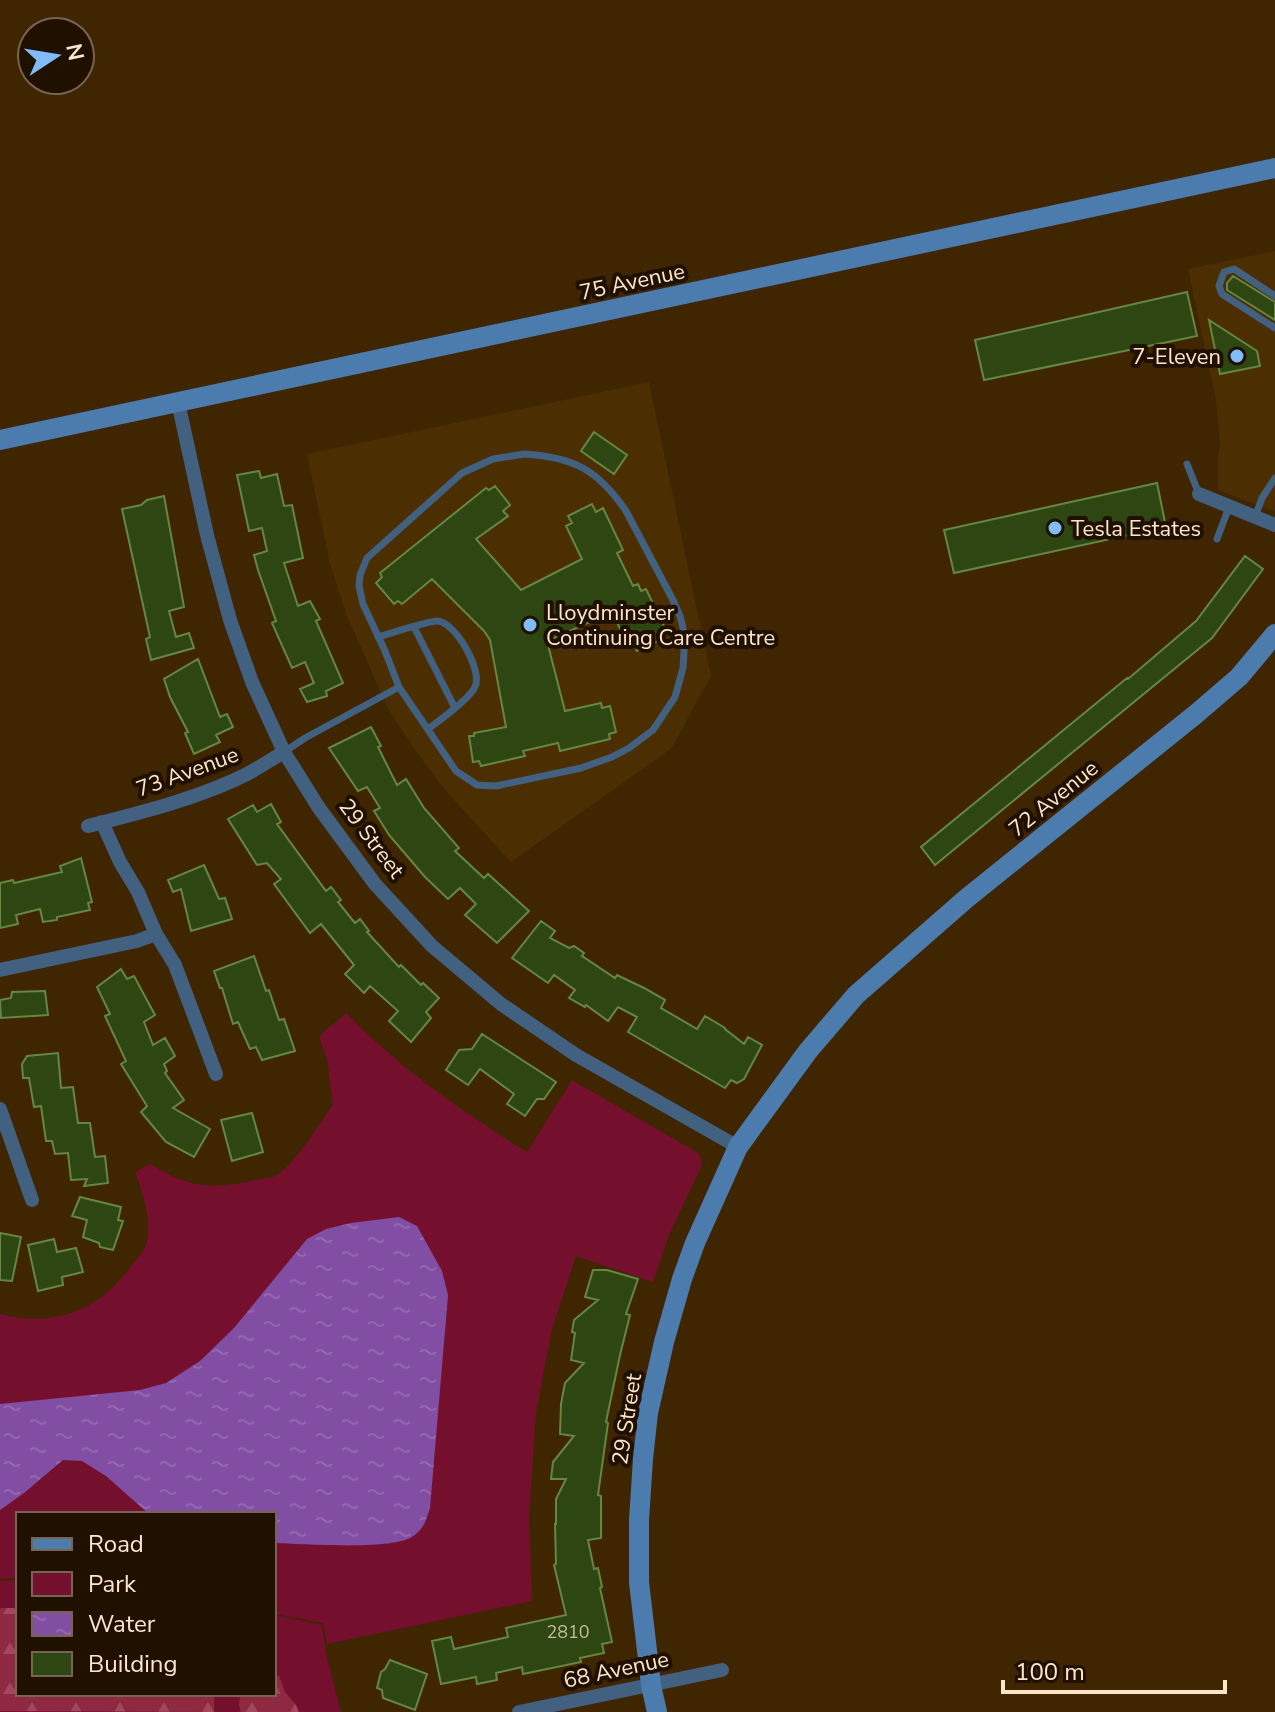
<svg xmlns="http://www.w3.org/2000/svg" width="1275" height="1712" font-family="'Nunito Sans',sans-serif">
	<defs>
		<pattern id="forest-firs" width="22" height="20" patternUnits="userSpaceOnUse" patternTransform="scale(2)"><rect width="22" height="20" fill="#8f2841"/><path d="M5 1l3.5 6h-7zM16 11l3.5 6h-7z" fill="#a0475b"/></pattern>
		<pattern id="water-ripples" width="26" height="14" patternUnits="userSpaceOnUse" patternTransform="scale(2)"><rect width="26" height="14" fill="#814ea3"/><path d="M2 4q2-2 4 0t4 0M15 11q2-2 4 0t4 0" fill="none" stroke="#9467ae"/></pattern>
	</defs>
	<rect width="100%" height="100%" fill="#3f2500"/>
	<path fill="#4b2e02" d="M1275,251v261l-57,-22v-34l2,-12 -4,-44 -28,-131z
		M649,382l62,294 -40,73 -160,113 -66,-72 -27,-36 -30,-45 -41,-93 -17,-52 -23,-110z"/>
	<path fill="#74102e" d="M346,1013c53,55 117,99 181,139l45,-72 126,73 3,5 1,7 -33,70 -16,47 -77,-26 -24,73 -16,84 -7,104 3,84 -205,43 -4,-21 -49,-9v-100h-256v64l-18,1v-265c54,14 99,-3 131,-48 5,-6 12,-13 15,-21 7,-22 -3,-52 -11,-73l15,-8c40,24 61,26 106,16 8,-2 18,-2 24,-7 19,-15 38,-48 53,-68l-6,-45 -8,-24z
		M18,1580v114h256v-79l48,10 4,28 15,59h-341v-131z"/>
	<path fill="url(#forest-firs)" d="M0,1608h18v86h196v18l-214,-1z
		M274,1674l5,2 6,16 11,13 3,7h-58l-2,-7 1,-11h34z"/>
	<path fill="url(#water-ripples)" d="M399,1217l18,9 25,45 6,24 -18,213c-4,13 -7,23 -20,30 -24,12 -106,6 -136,5v-29h-125l-43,-38 -24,-15 -19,-1 -39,33 -24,17v-106l140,-14 26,-7 34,-22 34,-33 73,-89 19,-10 25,-6z"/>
	<path fill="#2e4611" stroke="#658741" stroke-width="2" d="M1233,276l42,26v18l-48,-30v-7z
		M1187,292l10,44 -213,44 -9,-40z
		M1209,320l48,31 3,15 -40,8z
		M594,432l33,23 -13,19 -33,-23z
		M259,471l2,7 16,-4 7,32 8,-1 11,53 -19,5 14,43 12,-5 10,18 -4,2 27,62 -17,8 1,5 -20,6 -7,-13 14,-6 -9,-21 -13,6 -20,-45 4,-2 -18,-51 -4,-15 13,-4 -5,-23 -13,3 -12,-56z
		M1157,483l9,44 -212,46 -10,-43z
		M495,486l15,19 -7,6 5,5 -32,23 45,51 61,-31 -16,-33 6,-3 -4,-7 24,-12 4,8 7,-4 20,42 -6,3 16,33 5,-2 3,7 5,-2 19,39 -6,3 4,8 -26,12 -3,-6 -5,2 -17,-35 -65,29 18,70 36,-8 1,5 8,-2 6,26 -7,2 1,5 -50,12 -2,-8 -35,8 2,5 -44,10 -2,-5 -6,1 -4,-26h5v-3l32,-6 -16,-87 -6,-9 -52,-52 -30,25 -4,-3 -4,3 -18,-21 6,-6 -2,-4 106,-85 3,2z
		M164,496l20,111 -15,4 7,26 13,-4 5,15 -43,12 -5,-21 4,-2 -28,-128 19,-4 6,-5z
		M1245,556l18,13 -51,69 -277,227 -14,-18 206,-169 1,1 68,-58z
		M198,659l22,58 7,-3 6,13 -17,8 4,7 -26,12 -9,-21 3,-1 -18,-35 -6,-18z
		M371,727l10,19 -3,1 19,38 9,-6 18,29 35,40 -4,3 29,27 4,-4 41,37 -32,32 -32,-28 11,-11 -16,-16 -12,11 -23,-22 -23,-27 -13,-15 -15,-24 6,-3 -13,-21 -9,4 -29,-43z
		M271,804l10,18 -4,2 49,67 5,-4 10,13 -3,2 17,21 5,-4 9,12 -2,1 32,35 2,-2 20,20 2,-2 16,15 -13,14 5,6 -20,24 -22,-21 9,-10 -28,-25 -6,7 -19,-19 9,-9 -33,-41 -11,9 -36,-49 7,-5 -14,-16 -10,2 -29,-46 25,-14 4,7z
		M81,858l11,44 -4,1 2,7 -33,7v3l-14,2 -3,-13 -24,6 2,9 -18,4v-45l13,-3 1,3 48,-11 -2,-6z
		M204,865l15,34 6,-1 7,21 -41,12 -10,-42 -8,3 -5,-12z
		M541,921l14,10 -5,7 19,10 5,-2 10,7 -2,3 33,22 2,-3 27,13 21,12 -4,8 36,21 8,-13 20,12v1l19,15 4,-7 14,8 -18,34 -7,4 -6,-3 -6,8 -97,-56 9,-15 -19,-10 -10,14 -22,-16 -1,2 -16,-9 6,-8 -21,-15 -6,8 -36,-25z
		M254,956l12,35 3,-1 10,30 5,-1 11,32 -33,9 -6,-13 -6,2 -12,-27 -5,2 -11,-36h-2l-6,-17z
		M121,969l6,10 7,-3 21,39 -11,7 9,23 12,-7 10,18 -11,8 3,7 -2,2 19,27 -11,8 37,21 -16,28 -28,-15 -25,-30 6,-6 -26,-42 5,-3 -21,-45 5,-2 -13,-27z
		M45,991l3,24 -47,3 -1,-18 11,-2 1,-6z
		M482,1034l74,48 -12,17h-7l-12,17 -18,-12 7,-10 -34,-25 -12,16 -22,-15 13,-20 13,-1z
		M58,1053l3,35 12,-1 5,36h12l5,34 10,-1 3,27 -24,3 3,-7 -16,1 -3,-27 -13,1 -3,-13h-6l-5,-35 -7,1 -5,-29h-6l-1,-14 5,-8z
		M252,1113l11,39 -31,9 -11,-41z
		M80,1197l41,10 -3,13 5,1 -10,29 -13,-3 -1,-4 -16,-6 4,-17 -15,-4z
		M0,1233l21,4 -9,44 -12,-1z
		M54,1239l3,13 19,-4 7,24 -21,5 1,8 -25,6 -10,-46z
		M593,1270h14l31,9 -12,35 4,1 -10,40 -14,67 2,1 -10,72 3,1v42l-13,2 6,29 4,-1 4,19 -2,1 12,54 -10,2 2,9 -24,5 1,4 -58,12 -1,-7 -26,6 1,7 -20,4 -1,-7 -35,7 -9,-43 19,-4 3,12 54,-12 -2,-9 60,-13 -12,-50 2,-1 -1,-40h1v-25l10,-20h-15l2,-17 21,-26 -14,-2 1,-30 4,-21 19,-20 -13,-3 4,-27 -3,-1 2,-12 24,-20 -13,-3z
		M390,1660l37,14 -12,36 -32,-12 -1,-8 -5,-2 4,-16 4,-3z"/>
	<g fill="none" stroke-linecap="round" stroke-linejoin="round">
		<path stroke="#42607f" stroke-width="7" d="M1275,296l-41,-27 -10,3 -5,14 3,8 53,34
			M524,454c50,3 74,16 102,57l47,89 7,16 4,16v20l-1,16 -8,29 -22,33 -24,18 -17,9 -31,11 -85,18 -19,-1 -21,-14 -57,-84 -14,-36 -22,-47 -4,-18 1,-11 7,-17 95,-85 31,-14z
			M1187,464l12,30
			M1255,517l7,-19 13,-20
			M1217,539l12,-32
			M414,627l41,81
			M378,637c10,-3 53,-17 60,-16 18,2 45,50 37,66 -5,11 -36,34 -47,42
			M284,752l21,-14 94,-51"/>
		<path stroke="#42607f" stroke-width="14" d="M178,402l29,133 23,85 22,62 32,70 35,56 56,76 57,62 69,58 75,51 162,92
			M1199,494l76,31
			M102,822l18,40 18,30 18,42 19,31 41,109
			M88,826c51,-13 112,-28 159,-52 13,-7 25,-15 37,-22
			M0,970l137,-29 19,-7
			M0,1109l32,91
			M519,1712l203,-42"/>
		<path stroke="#4c7cae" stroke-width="20" d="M0,440l1275,-272
			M657,1712l-6,-27 -12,-103v-62l4,-61 5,-46 16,-71 18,-63 13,-36 43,-96 70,-96 48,-56 111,-97 229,-184 43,-37 36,-43"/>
	</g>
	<g fill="#81bcfa" stroke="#201000" stroke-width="3">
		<circle cx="1237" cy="356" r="8"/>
		<circle cx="1055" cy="528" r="8"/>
		<circle cx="530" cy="625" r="8"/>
	</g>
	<g text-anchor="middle" stroke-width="8" stroke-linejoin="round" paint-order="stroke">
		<g font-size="18" fill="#c8bd9c">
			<text x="568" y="1638">2810</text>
		</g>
		<g font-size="22" fill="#fbe5cb" stroke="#201000">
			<text transform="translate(632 281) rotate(-12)" y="8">75 Avenue</text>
			<text transform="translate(187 771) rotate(-20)" y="8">73 Avenue</text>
			<text transform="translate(1053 798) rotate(-39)" y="8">72 Avenue</text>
			<text transform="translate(372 838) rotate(53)" y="8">29 Street</text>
			<text transform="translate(626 1419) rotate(-81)" y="8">29 Street</text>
			<text transform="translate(616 1669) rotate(-12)" y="8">68 Avenue</text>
		</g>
		<g font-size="22" fill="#fbe5cb" stroke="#201000" text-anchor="start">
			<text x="1221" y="364" text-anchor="end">7-Eleven</text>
			<text x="1071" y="536">Tesla Estates</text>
			<text x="546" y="620">Lloydminster<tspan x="546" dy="25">Continuing Care Centre</tspan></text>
		</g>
	</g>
	<rect x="16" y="1512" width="260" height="184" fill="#201000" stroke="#786551" stroke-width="2"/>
	<rect x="32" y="1538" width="40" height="12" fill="#4c7cae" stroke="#786551" stroke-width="2"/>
	<text x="88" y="1552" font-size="24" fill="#fbe5cb">Road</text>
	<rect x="32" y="1572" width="40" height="24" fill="#74102e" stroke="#786551" stroke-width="2"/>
	<text x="88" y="1592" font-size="24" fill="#fbe5cb">Park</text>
	<rect x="32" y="1612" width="40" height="24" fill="url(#water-ripples)" stroke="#786551" stroke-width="2"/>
	<text x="88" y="1632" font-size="24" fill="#fbe5cb">Water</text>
	<rect x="32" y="1652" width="40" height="24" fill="#2e4611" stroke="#786551" stroke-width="2"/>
	<text x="88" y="1672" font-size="24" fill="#fbe5cb">Building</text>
	<g transform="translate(56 56) rotate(78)"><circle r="38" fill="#201000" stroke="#786551" stroke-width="2"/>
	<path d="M0-6L14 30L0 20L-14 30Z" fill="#81bcfa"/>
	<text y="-12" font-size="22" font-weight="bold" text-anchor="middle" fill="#fbe5cb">N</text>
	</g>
	<path d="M1003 1680v12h222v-12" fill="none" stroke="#fbe5cb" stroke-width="4"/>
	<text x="1015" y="1680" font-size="24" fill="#fbe5cb" stroke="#201000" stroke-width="6" paint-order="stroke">100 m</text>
</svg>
